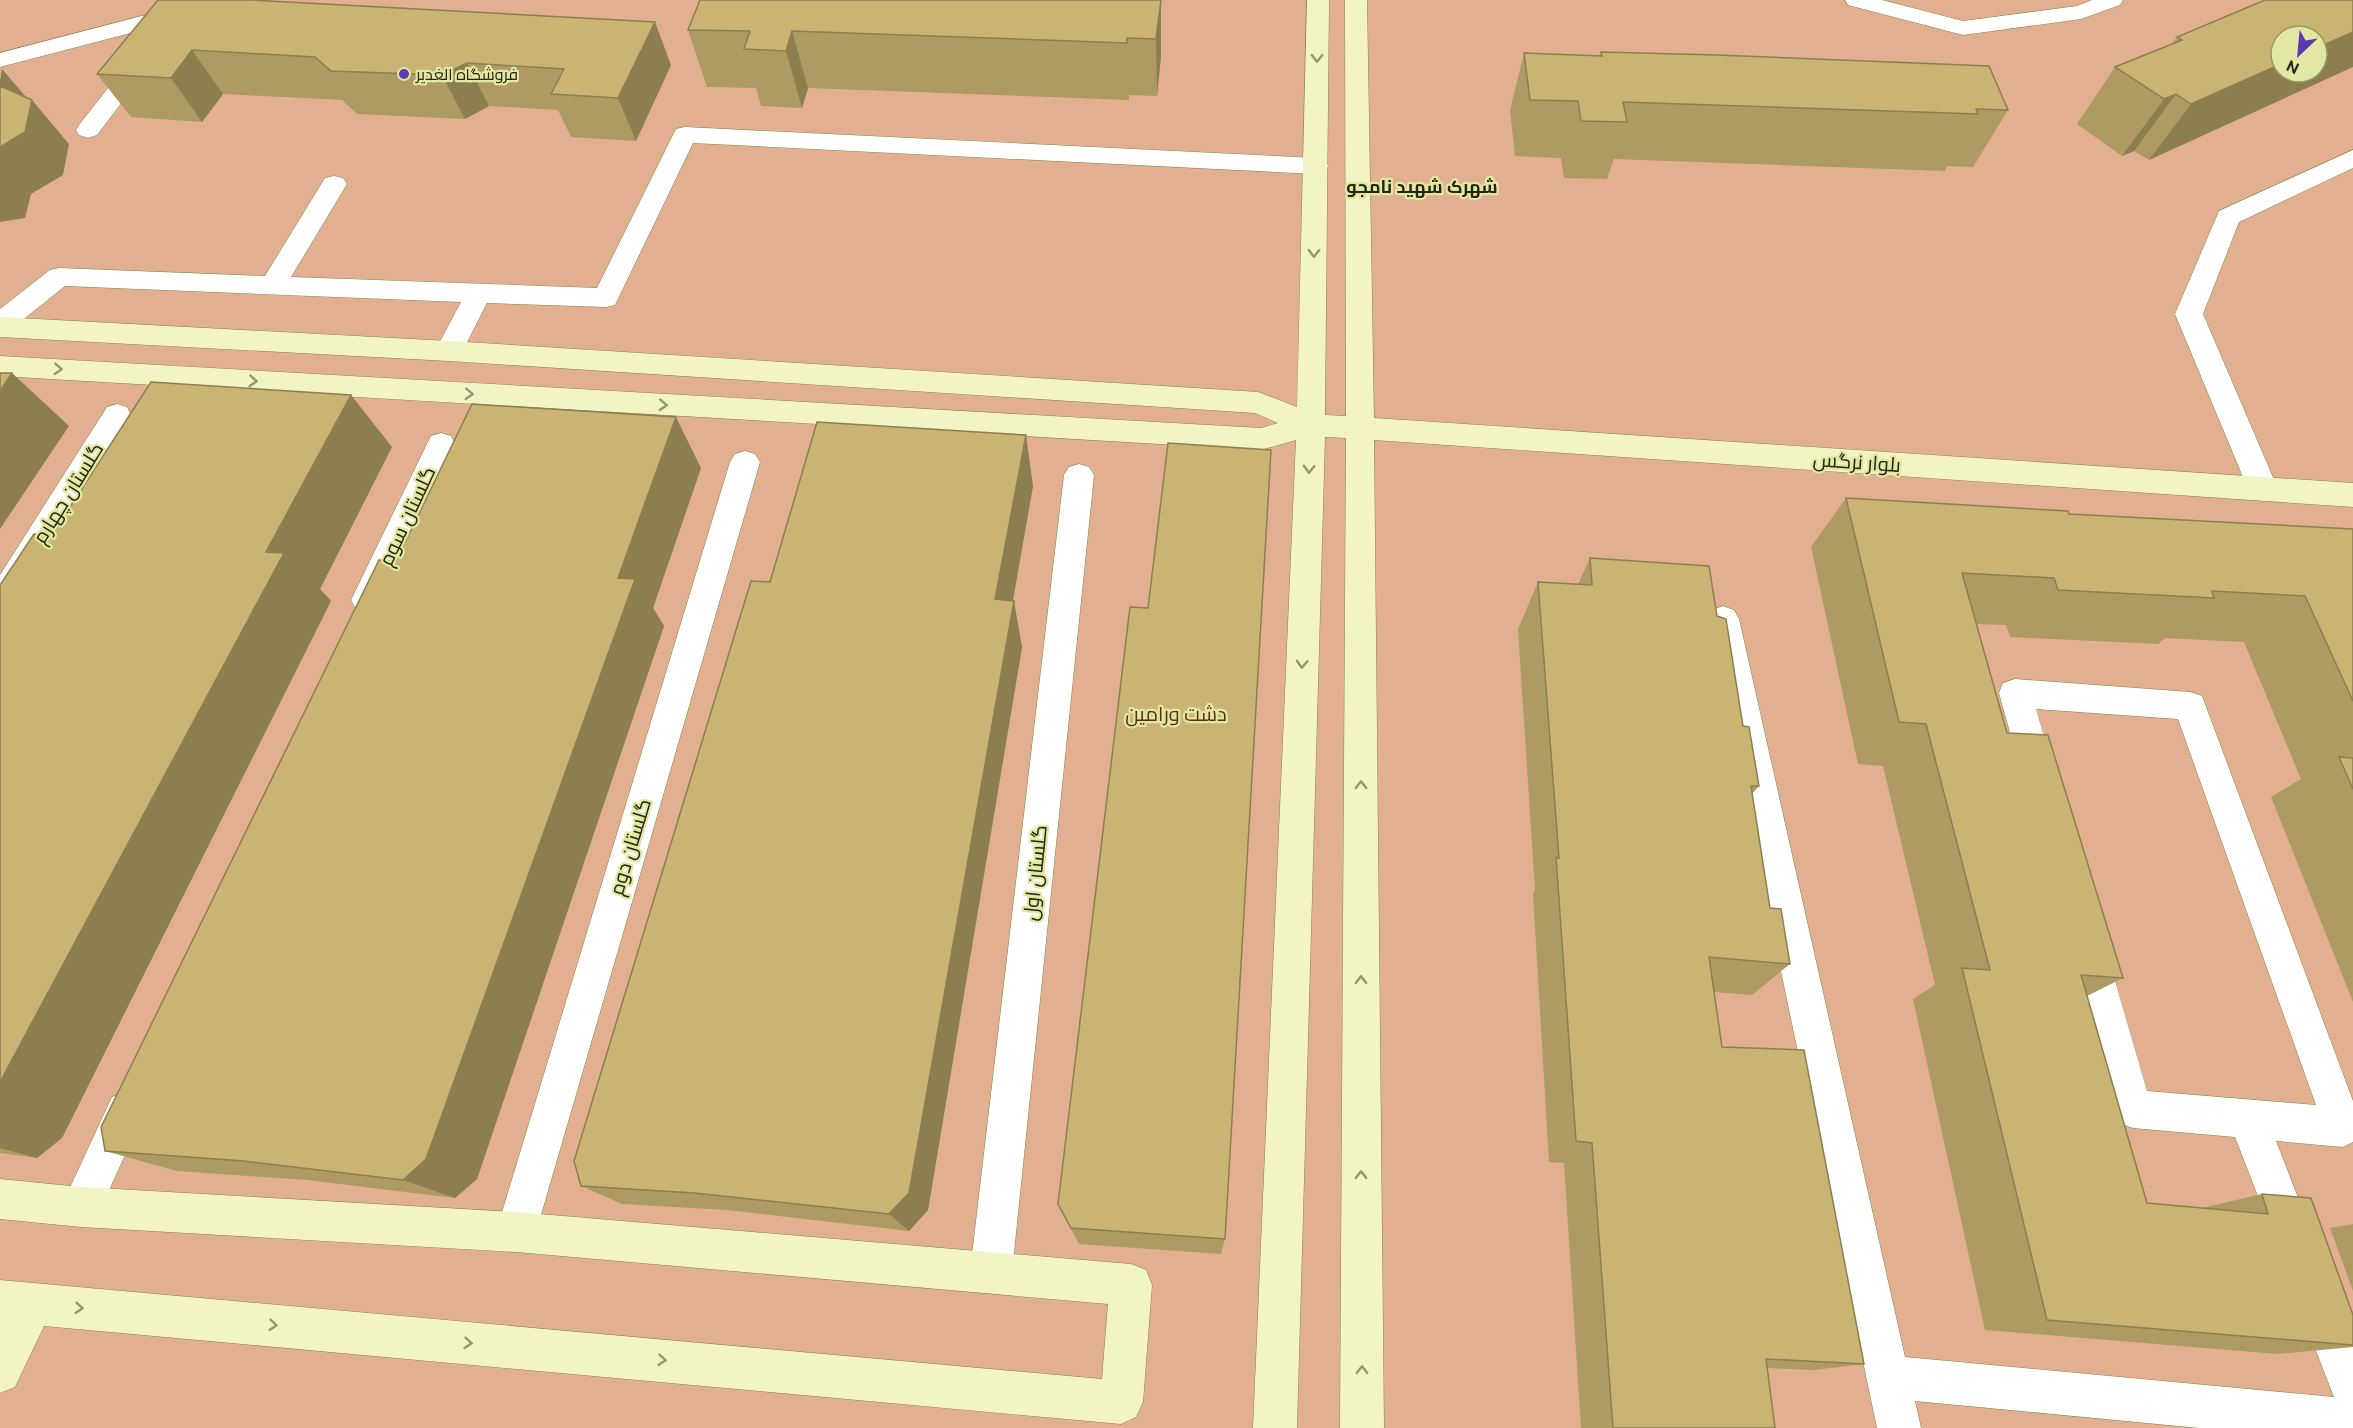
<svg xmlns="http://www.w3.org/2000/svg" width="2353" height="1428" font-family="Ubuntu,Cairo,sans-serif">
	<rect width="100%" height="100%" fill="#e2e7a3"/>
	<path fill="#e2af90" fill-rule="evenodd" d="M0,0h2353v1428h-2353zM2281,36h36v36h-36z"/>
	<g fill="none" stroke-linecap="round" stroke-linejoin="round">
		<defs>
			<path id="street" d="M1845,0h37l81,21 114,-15 15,-6h31l-3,5 -39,14 -118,16 -115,-30z
				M184,5l8,2 3,5 -3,5 -192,50v-14z
				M142,53l8,2 4,5 -4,5 -53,70 -9,3 -9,-3 -3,-5 3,-5 55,-70z
				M685,127l631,31 9,2 3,6 -3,6 -9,2 -623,-31 -78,162 -9,2 -119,-4 -28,55 -10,3 -10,-3 -4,-7 26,-49 -396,-16 -55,44 -10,3v-24l50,-39 9,-2 206,8 60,-98 9,-2 9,2 4,6 -56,93 306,11 76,-153 3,-6z
				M2353,150v18l-114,54 -36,92 75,175 -5,8 -10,4 -10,-4 -5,-8 -73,-175 44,-103z
				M117,404l10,3 4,8 -4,8 -116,187 -11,4v-39l107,-168z
				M441,433l10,3 4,8 -72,156 -5,9 -11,4 -11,-4 -5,-9 76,-156 4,-8z
				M745,451l10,3 5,8 -224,770 -6,14 -14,6 -14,-6 -6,-14 234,-770 5,-8z
				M1079,464l10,3 5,8 -82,797 -6,15 -15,6 -15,-6 -6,-15 94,-797 5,-8z
				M1723,606l11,4 5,9 166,738 429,40 -35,-90 6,-15 15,-6 15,6 18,46v90h-154l-284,-27 6,27h-44l-170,-809 5,-9z
				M2015,679l175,13 12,4 151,405v41l-10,5 -67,-6 37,95 -6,14 -14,6 -14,-6 -44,-113 -102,-9 -14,-5 -120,-430 4,-10zM2036,709l142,10 138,386 -169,-14z
				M126,1092l14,5 5,14 -50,110 -14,6 -14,-6 -6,-14 51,-110z"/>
			<path id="secondary" d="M1307,0h22l-4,415 21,1 -1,-416h22l7,418 979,65v24l-979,-67 10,988h-44l6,-990 -21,-1 -28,991h-44l43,-988 -35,10 -1261,-74v-20l1261,72 17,-5 -23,-10 -806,-52 -449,-24v-20l449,24 809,51 39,15z
				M0,1179l81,8 435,25 615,52 15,6 6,15 -9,117 -7,15 -15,7 -1077,-98 -29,61 -15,6v-113l1102,99 6,-75 -592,-52 -435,-25 -81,-8z"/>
		</defs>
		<use href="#street" stroke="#828645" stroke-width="1"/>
		<use href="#secondary" stroke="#828645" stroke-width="1"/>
		<use href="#street" fill="#fff" fill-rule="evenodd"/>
		<use href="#secondary" fill="#f2f4c4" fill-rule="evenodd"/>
	</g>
	<path fill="#ad9b63" d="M158,0l513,65 -35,76 -65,-4 -13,-27 -69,-4 -24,13 -108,-5 -15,-14 -119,-6 -21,28 -71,-5 -34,-43z
		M1161,0v56l-4,40 -28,-1v5l-321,-12 -6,20 -41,-2 -5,-18 -49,-1 -19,-57z
		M2353,0l-204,160 -15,-9 -12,5 -45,-32 38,-57 57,-23 5,-7z
		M1601,52l407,58 -35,57 -26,-1 -2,5 -331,-12 -7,20 -43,-1 -3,-20 -46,-2 -5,-46 14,-57 76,3z
		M392,447l-72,142 11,12 -269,537 -25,20 -37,-5v-568z
		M701,468l-48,140 11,18 -187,553 -22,19 -148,-18 -130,-9 -72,-20 291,-590z
		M1033,486l-20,114 9,47 -94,563 -19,21 -182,-21 -105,-6 -41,-18 189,-604z
		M1846,498l223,16 284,15v473l-82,-205 30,-18 -57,-137 -79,-4 -7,6 -148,-7 -4,-12 -30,-1 31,109 116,245 -36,18 60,207 55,5 60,-14 91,121v32l-75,7 -293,-24 -72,-331 22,-14 -52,-219 -25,-2 -47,-217z
		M1590,558l127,58 26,110 16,60 -7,8 18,114 20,56 -38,31 -38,-3 8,55 142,317 -50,6 -47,-2 8,60h-194l-17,-265 -15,-1 -16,-269 2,-3 -17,-261 20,-47 40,2z
		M1148,608l77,631 -4,15 -142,-10 -21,-40z
		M2353,1224v67l-23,-63z"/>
	<path fill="#8d7e50" d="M1161,0v56l-4,40 -1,-57z
		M655,22l16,43 -35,76 -18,-43z
		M792,31l16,57 -6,20 -16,-57z
		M2353,32v35l-204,93 42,-56 90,-40v8h36v-24z
		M192,50l31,44 -21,28 -31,-44z
		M467,63l22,43 -24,13 -23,-44z
		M2,69l30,35v-4l37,44 -6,31 -32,19 -6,24 -25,4v-141z
		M2176,94l-42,57 -12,5 42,-57z
		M12,373l57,53 -69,103v-138z
		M351,395l41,52 -72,142 11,12 -269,537 -25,20 -37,-10v-66l266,-530z
		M676,417l25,51 -48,140 11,18 -187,553 -22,19 -52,-18z
		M1026,435l7,51 -28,159 -10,-46z
		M1014,601l8,46 -94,563 -19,21 -20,-17z"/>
	<path fill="#c9b473" stroke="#8d7e50" stroke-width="1.5" d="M158,0h93l404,22 -37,76 -67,-4 13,-25 -97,-6 -25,12 -111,-4 -16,-14 -123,-7 -21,28 -74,-4z
		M700,0h461l-5,39 -29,-1v5l-335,-12 -6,20 -42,-2 6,-18 -62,-1z
		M2265,0h88v32l-36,16v-12h-36v28l-90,40 -15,-10 -12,5 -49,-32 67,-27 -5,-3z
		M1601,52l116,3 272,11 19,44 -32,-1 2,5 -355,-12 4,20 -46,-1 -3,-20 -48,-1 -6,-47 78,3z
		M0,86l32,14 -7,32 -25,15z
		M0,373h12l-12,18z
		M151,382l200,13 -85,157 18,1 -284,529v-497l34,-51 17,2z
		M472,404l204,13 -58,161 17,1 -209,580 -23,21 -159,-19 -139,-10 -4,-24 278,-567 17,1z
		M817,422l209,13 -31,164 19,2 -105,592 -20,21 -195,-21 -113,-7 -7,-25 177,-580 19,1z
		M1168,443l103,7 -46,789 -154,-11 -13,-24 72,-597 18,1z
		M1846,498l222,13 1,3 284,15v172l-48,-105 -93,-5 2,7 -156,-8 -4,-12 -92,-5 45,160 41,2 75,243 -42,-3 66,228 121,11 -6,-20 49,4 42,117v30l-306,-25 -85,-352 28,2 -64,-246 -27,-2z
		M1590,558l119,8 8,50 9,3 17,107 6,1 10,59h-8l19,122 11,1 9,55 -81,-7 13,90 82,3 60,314 -98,-5 9,69h-162l-21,-285 -16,-2 -20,-284 3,1 -21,-276 54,3z
		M2339,757l14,1v31z"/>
	<defs><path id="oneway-chevron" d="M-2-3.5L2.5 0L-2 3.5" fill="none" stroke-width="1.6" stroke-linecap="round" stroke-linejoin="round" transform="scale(1.5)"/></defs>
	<g stroke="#959770">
		<use href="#oneway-chevron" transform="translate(1317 58) rotate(91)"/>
		<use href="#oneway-chevron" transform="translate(1314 253) rotate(91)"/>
		<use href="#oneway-chevron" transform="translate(58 369) rotate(4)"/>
		<use href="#oneway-chevron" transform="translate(253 381) rotate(4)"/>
		<use href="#oneway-chevron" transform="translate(469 394) rotate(3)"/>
		<use href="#oneway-chevron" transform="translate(663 405) rotate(3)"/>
		<use href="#oneway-chevron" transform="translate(1309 469) rotate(92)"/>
		<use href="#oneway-chevron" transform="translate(1302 664) rotate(92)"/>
		<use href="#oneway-chevron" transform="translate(1361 785) rotate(-90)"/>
		<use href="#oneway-chevron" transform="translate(1361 980) rotate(-90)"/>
		<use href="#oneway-chevron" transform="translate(1361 1175) rotate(-90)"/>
		<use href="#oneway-chevron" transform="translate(79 1308) rotate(5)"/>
		<use href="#oneway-chevron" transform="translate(273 1325) rotate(5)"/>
		<use href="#oneway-chevron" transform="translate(468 1343) rotate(5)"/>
		<use href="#oneway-chevron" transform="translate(662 1360) rotate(5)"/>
		<use href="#oneway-chevron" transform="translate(1362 1370) rotate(-90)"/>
	</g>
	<circle fill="#5d38b0" stroke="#e2e7a3" stroke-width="2" cx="404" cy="74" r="6"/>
	<g text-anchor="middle" stroke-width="4.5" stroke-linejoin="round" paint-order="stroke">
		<g font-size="16" fill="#24250a" stroke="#e2e7a3" text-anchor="start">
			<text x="416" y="80">فروشگاه الغدیر</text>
		</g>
		<g font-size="18" font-weight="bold" fill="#24250a" stroke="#e2e7a3">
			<text x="1422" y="193">شهرک شهید نامجو</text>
		</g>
		<g font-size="20" fill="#24250a" stroke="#e2e7a3">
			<text transform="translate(1857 462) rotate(4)" y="7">بلوار نرگس</text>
			<text transform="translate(68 493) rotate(-58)" y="7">گلستان چهارم</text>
			<text transform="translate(407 516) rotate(-65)" y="7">گلستان سوم</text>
			<text transform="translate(630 847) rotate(-73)" y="7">گلستان دوم</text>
			<text transform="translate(1035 873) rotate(-84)" y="7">گلستان اول</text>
		</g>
		<g font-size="20" fill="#5c2e0e" stroke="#e2e7a3">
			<text x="1176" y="721">دشت ورامین</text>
		</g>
	</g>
	<g transform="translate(2299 54) rotate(206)"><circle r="28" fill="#e2e7a3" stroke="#969966" stroke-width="1.5"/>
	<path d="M0-4.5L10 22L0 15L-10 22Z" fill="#5d38b0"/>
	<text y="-9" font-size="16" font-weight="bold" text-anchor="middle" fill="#24250a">N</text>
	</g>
</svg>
